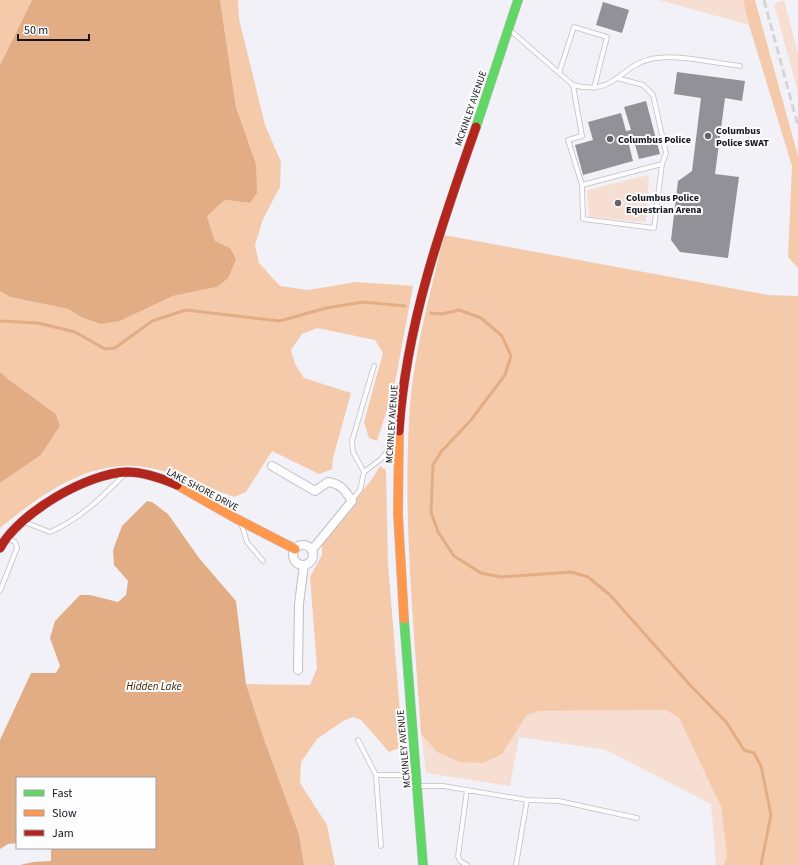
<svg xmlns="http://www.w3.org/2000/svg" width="798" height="865" font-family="'Source Sans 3',sans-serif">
	<rect width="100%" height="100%" fill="#f2f1f7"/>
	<path fill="#f6dfd2" d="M659,0h84l6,25z
		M784,0l14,54v39l-24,-89z
		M649,175l-3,47 -57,-5 -2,-27z
		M666,710l13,8 42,89 6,49 -3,9h-8l-5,-61 -105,-54 -87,-13 -9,49 -84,-13 -5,-39 16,18 65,2 24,-38 13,-5z"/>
	<path fill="#f4caab" d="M0,0h32l-32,65z
		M220,0h18l1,19 26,106 16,37 -1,25 -17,32 -8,26 4,18 21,23 28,4 48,-8 57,4 -19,102 -17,53 -8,-3 -5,-16 19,-69 -8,-13 -58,-12 -15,6 -11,16 4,14 9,14 47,15 -18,65 -1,11 -13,5 -47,-23 -26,41 -12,5c-29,-11 -59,-25 -89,-30 -55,-9 -105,28 -145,61v-45l41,-28 19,-29 -4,-12 -48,-35 -8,-7v-81l10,6 58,12 13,8 39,4 53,-25 44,-9 13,-39 -15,-7 -8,-25 18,-16 25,3 6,-39 -20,-57z
		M743,0h12l43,156v112l-10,-11 4,-91 -43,-141z
		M444,235l324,60 30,1v569h-74l3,-9 -6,-49 -42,-89 -13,-8 -127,1 -13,5 -24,38 -19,9 -24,-1 -22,-10 -16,-18c-7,-109 -19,-220 -11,-329 5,-58 21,-114 34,-170z
		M380,466l6,4 2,93 14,175 -3,10 -10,4 -28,-32 -8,-3 -10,4 -26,18 -16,23 -1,21 27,42 8,40h-31l-5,-31 -35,-95 -18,-55 64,1 7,-17 -7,-91 12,-22v-17l50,-59z"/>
	<path fill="#e2ad84" d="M32,0h188l16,107 20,57 1,29 -7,10 -25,-3 -18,16 8,25 15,7 6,11 -8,19 -11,9 -44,9 -53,25 -19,3 -20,-7 -13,-8 -58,-12 -10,-6v-226z
		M0,372l8,7 48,35 4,12 -19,29 -41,28z
		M147,501l5,1 16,12 31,44 37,43 10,83 18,55 35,95 5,31h-284l13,-3 18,-1v-13h104v-70h-138v65l-9,1 -8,5v-109l31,-67h25l4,-7 -10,-28 5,-17 25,-26h10l28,7 8,-7 2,-14 -14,-16 -1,-15 9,-24z"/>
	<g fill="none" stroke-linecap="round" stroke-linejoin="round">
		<path stroke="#e2ad84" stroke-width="3" d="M431,313l11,1 17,-4 22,8 21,18 9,20 -6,19 -34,45 -30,32 -8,13 -2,47 7,20 16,24 27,17 20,4 70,-5 17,5 22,18 81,91 36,37 17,27 10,3 7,13 10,49 -10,50
			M0,321l38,2 37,9 30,17 10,-1 37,-27 34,-11 94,11 46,-13 37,-6 42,4"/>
	</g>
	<path fill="#939198" d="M603,2l26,8 -7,23 -26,-8z
		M677,72l68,9 -3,20 -17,-3 -10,76 24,3 -11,81 -48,-6 -9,-12 7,-59 14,-10 9,-73 -27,-4z
		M646,101l14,53 -21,5 -6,-22h-6l6,24 -50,14 -8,-30 18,-5 -5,-18 33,-9 5,18 5,-1 -7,-23z"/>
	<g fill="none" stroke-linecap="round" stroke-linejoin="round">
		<defs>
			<path id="lane" d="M511,31l62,54c45,12 47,-23 84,-27 27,-3 56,5 83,8
				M559,73l15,-46 33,10 -13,51
				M573,85l9,51 -14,4 14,45 80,-21 4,-11 -13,-58 -10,-10 -26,-7
				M582,185l1,34 71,9 8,-64
				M364,472l-11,-20 -1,-11 22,-75
				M352,500l8,-10 4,-18 17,-13 14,-17
				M24,522l26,10c29,-12 52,-35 74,-57
				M242,526l5,16 16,19
				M0,591l17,-43 -2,-6 -8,-4
				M358,740l18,35
				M419,786h24l84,14 -11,65
				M467,790l-9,66 2,5 7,4
				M527,800l32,1 78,17
				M381,846l-5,-71h38"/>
			<path id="street" d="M272,466l43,25 13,-9c13,2 17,8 24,19l-40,49
				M293 555a10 10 0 1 1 20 0a10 10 0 1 1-20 0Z
				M298,670l1,-66 5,-39"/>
			<path id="fast" d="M476,127l42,-127
				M404,619l19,246"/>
			<path id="slow" d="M399,431l-1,83 6,105
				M177,485l58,33 60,31"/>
			<path id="jam" d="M399,431c7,-106 42,-205 77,-304
				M0,548c19,-35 87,-75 127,-76 17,0 34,6 50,13"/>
		</defs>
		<use href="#lane" stroke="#bfbec6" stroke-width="5.5"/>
		<use href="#street" stroke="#bfbec6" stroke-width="10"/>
		<use href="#fast" stroke="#bfbec6" stroke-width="10"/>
		<use href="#slow" stroke="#bfbec6" stroke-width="10"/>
		<use href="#jam" stroke="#bfbec6" stroke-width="10"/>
		<use href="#lane" stroke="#fdfdfe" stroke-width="4"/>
		<use href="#street" stroke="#fdfdfe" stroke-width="8"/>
		<use href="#fast" stroke="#63d668" stroke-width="9"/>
		<use href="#slow" stroke="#ff974d" stroke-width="9"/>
		<use href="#jam" stroke="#b3261e" stroke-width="9"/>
		<path stroke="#d5d4d7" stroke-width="3" stroke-dasharray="8 4" stroke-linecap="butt" d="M764,0l34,126"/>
	</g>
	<g fill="#64626b" stroke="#fdfdfd" stroke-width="1.5">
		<circle cx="708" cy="136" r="4"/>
		<circle cx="610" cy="139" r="4"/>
		<circle cx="618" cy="203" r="4"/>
	</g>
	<g text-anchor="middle" stroke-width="4" stroke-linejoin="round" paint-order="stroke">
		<g font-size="10" fill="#17151f" stroke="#fdfdfd">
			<text transform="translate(470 108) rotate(-71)" y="4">MCKINLEY AVENUE</text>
			<text transform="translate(391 424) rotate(-86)" y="4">MCKINLEY AVENUE</text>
			<text transform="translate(203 489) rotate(28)" y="4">LAKE SHORE DRIVE</text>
			<text transform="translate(403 749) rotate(-95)" y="4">MCKINLEY AVENUE</text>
		</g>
		<g font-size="10" font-weight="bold" fill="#17151f" stroke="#fdfdfd" text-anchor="start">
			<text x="716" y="134">Columbus<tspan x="716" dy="12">Police SWAT</tspan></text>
			<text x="618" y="143">Columbus Police</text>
			<text x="626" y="201">Columbus Police<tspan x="626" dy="12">Equestrian Arena</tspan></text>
		</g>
		<g font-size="11" font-style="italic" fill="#422408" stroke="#fdfdfd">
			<text x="154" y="690">Hidden Lake</text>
		</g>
	</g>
	<rect x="16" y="777" width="140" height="72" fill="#fdfdfd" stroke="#a1a0a4"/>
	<rect x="24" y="790" width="20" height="6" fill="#63d668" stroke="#a1a0a4"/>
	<text x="52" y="797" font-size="12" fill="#17151f">Fast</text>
	<rect x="24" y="810" width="20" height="6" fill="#ff974d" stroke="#a1a0a4"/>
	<text x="52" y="817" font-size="12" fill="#17151f">Slow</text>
	<rect x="24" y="830" width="20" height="6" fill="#b3261e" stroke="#a1a0a4"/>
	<text x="52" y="837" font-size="12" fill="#17151f">Jam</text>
	<path d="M18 34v6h71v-6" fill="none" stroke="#17151f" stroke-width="2"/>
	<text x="24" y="34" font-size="12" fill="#17151f" stroke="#fdfdfd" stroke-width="3" paint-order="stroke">50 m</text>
</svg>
